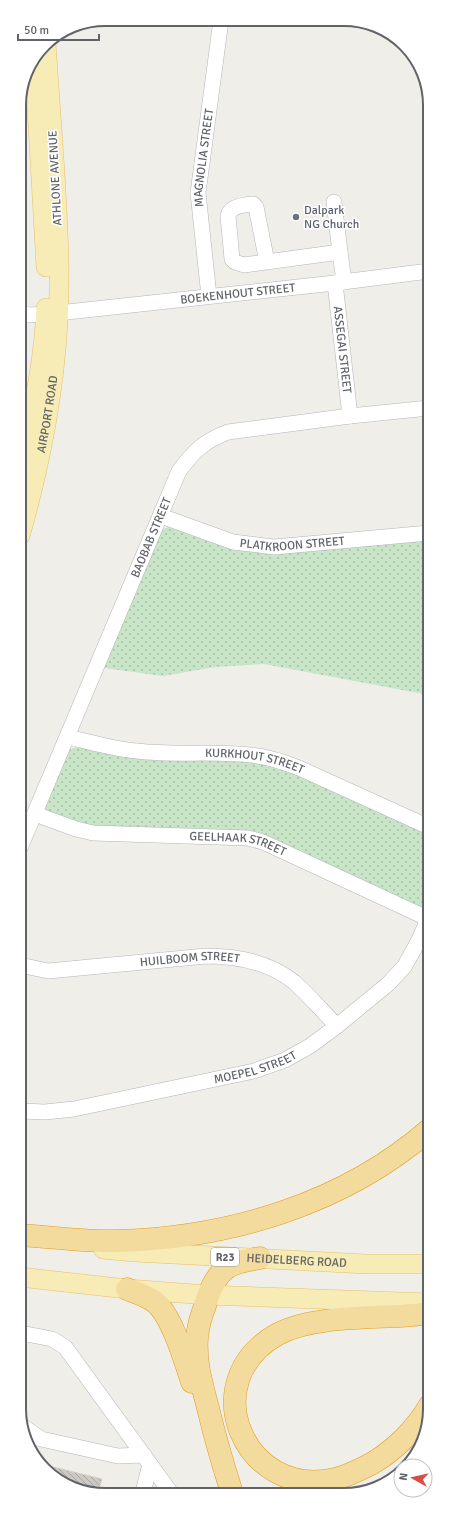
<svg xmlns="http://www.w3.org/2000/svg" width="449" height="1514" font-family="Signika,sans-serif">
	<defs>
		<pattern id="grass-dots" width="8" height="8" patternUnits="userSpaceOnUse"><rect width="8" height="8" fill="#c9e5c8"/><path d="M2 2h.1M6 6h.1" fill="none" stroke="#a7bda6" stroke-width="1.8" stroke-linecap="round"/></pattern>
		<pattern id="building-back-hatch" width="6" height="6" patternUnits="userSpaceOnUse"><rect width="6" height="6" fill="#ccc9c5"/><path d="M-1 5l2 2M0 0l6 6M5-1l2 2" fill="none" stroke="#a9a7a4"/></pattern>
	</defs>
	<rect width="100%" height="100%" fill="#f0eee9"/>
	<path fill="url(#grass-dots)" d="M169,527l51,17 209,-6v157l-165,-31 -49,3 -52,9 -59,-8 54,-132 5,-7z
		M81,747l51,11 113,4 17,2 26,7 141,63v69l-5,5 -6,2 -155,-72 -159,-6 -56,-18 -4,-5 23,-57 6,-4z"/>
	<path fill="url(#building-back-hatch)" stroke="#d4d0c7" d="M41,1464l61,15 -4,14h-10l-44,-23z"/>
	<g fill="none" stroke-linecap="round" stroke-linejoin="round">
		<defs>
			<g id="minor">
				<path d="M334,202l6,50"/>
				<path d="M267,262l-11,-55 -3,-3h-3c-8,2 -20,2 -22,12l4,43 3,3 9,3 96,-13 4,30"/>
				<path id="s1" d="M335,283l15,133"/>
				<path id="s2" d="M209,296l-11,-103 23,-173"/>
				<path id="s3" d="M19,313l11,2 28,-2 277,-30 94,-12"/>
				<path id="s4" d="M161,516l72,26 41,5 155,-14"/>
				<path id="s5" d="M68,737c23,5 45,12 69,14 40,5 81,-1 121,5 14,2 28,7 41,12l130,59"/>
				<path id="s6" d="M35,814l41,15 17,4 155,5 15,4 166,77"/>
				<path id="s7" d="M20,848l159,-377c15,-20 25,-30 49,-39l122,-16 79,-8"/>
				<path id="s8" d="M20,965l28,6 158,-15c31,0 63,6 88,26 15,13 29,30 43,44"/>
				<path id="s9" d="M20,1111l25,1 29,-3 180,-38 31,-11 25,-14 27,-20 51,-42 16,-17 14,-25 11,-25"/>
				<path d="M21,1333l31,6 13,8 106,146"/>
				<path d="M21,1425l20,14 77,17 26,-1"/>
				<path d="M143,1493l7,-29"/>
			</g>
			<g id="major">
				<path d="M35,73l11,194"/>
				<path d="M20,465c13,-51 24,-104 26,-157"/>
				<path id="s10" d="M20,536c23,-80 38,-161 39,-245 1,-39 -2,-79 -4,-118 -3,-43 -6,-87 -9,-130"/>
				<path id="s11" d="M103,1249l31,3 232,12h64"/>
				<path d="M20,1277l107,12 80,6 223,8"/>
			</g>
			<path id="highway" d="M20,1235c32,2 66,7 97,6 112,-3 227,-37 313,-112
				M127,1289c10,4 20,7 28,13 17,14 30,59 37,80
				M430,1313c-10,2 -21,2 -30,3 -37,2 -90,1 -122,18 -85,47 -33,166 57,145 13,-3 24,-9 36,-15 23,-13 46,-36 59,-59
				M232,1493c-9,-28 -17,-56 -24,-85 -6,-23 -13,-46 -11,-70 1,-11 4,-22 8,-32 4,-15 10,-30 23,-39 10,-6 22,-7 32,-9"/>
		</defs>
		<use href="#minor" stroke="#b3b5b9" stroke-width="16"/>
		<use href="#major" stroke="#e4c06e" stroke-width="20"/>
		<use href="#highway" stroke="#e19d18" stroke-width="23"/>
		<use href="#minor" stroke="#fff" stroke-width="15"/>
		<use href="#major" stroke="#f7ebb6" stroke-width="19"/>
		<use href="#highway" stroke="#f3db9d" stroke-width="22"/>
	</g>
	<circle fill="#6b7280" stroke="#fff" stroke-width="1.5" cx="296" cy="217" r="4"/>
	<g text-anchor="middle" stroke-width="3" stroke-linejoin="round" paint-order="stroke">
		<rect fill="#fff" stroke="#909295" stroke-width="1" x="211" y="1248" width="28" height="18" rx="3"/>
		<g font-size="11" font-weight="bold" fill="#606367">
			<text x="225" y="1261">R23</text>
		</g>
		<g font-size="12" fill="#606367" stroke="#fff">
			<text dy="4" stroke="none"><textPath href="#s2" startOffset="139">MAGNOLIA STREET</textPath></text>
			<text transform="translate(55 178) rotate(-93)" y="4">ATHLONE AVENUE</text>
			<text dy="4" stroke="none"><textPath href="#s3" startOffset="220">BOEKENHOUT STREET</textPath></text>
			<text dy="4" stroke="none"><textPath href="#s1" startOffset="67">ASSEGAI STREET</textPath></text>
			<text dy="4" stroke="none"><textPath href="#s10" startOffset="125">AIRPORT ROAD</textPath></text>
			<text dy="4" stroke="none"><textPath href="#s7" startOffset="337">BAOBAB STREET</textPath></text>
			<text dy="4" stroke="none"><textPath href="#s4" startOffset="136">PLATKROON STREET</textPath></text>
			<text dy="4" stroke="none"><textPath href="#s5" startOffset="189">KURKHOUT STREET</textPath></text>
			<text dy="4" stroke="none"><textPath href="#s6" startOffset="207">GEELHAAK STREET</textPath></text>
			<text dy="4" stroke="none"><textPath href="#s8" startOffset="171">HUILBOOM STREET</textPath></text>
			<text dy="4" stroke="none"><textPath href="#s9" startOffset="240">MOEPEL STREET</textPath></text>
			<text dy="4" stroke="none"><textPath href="#s11" startOffset="194">HEIDELBERG ROAD</textPath></text>
		</g>
		<g font-size="12" fill="#5b616d" stroke="#fff" text-anchor="start">
			<text x="304" y="214">Dalpark<tspan x="304" dy="14">NG Church</tspan></text>
		</g>
	</g>
	<path d="M0 0H449V1514H0ZM105 26H344A79 79 0 0 1 423 105V1409A79 79 0 0 1 344 1488H105A79 79 0 0 1 26 1409V105A79 79 0 0 1 105 26Z" fill="#fff" fill-rule="evenodd"/>
	<path fill="none" stroke="#606367" stroke-width="2" d="M105 26H344A79 79 0 0 1 423 105V1409A79 79 0 0 1 344 1488H105A79 79 0 0 1 26 1409V105A79 79 0 0 1 105 26Z"/>
	<g transform="translate(413 1478) rotate(278)"><circle r="19" fill="#ffffff" stroke="#bfc1c2"/>
	<path d="M0-3L7 15L0 10L-7 15Z" fill="#d84e46"/>
	<text y="-6" font-size="11" font-weight="bold" text-anchor="middle" fill="#606367">N</text>
	</g>
	<path d="M18 34v6h81v-6" fill="none" stroke="#606367" stroke-width="2"/>
	<text x="24" y="34" font-size="12" fill="#606367" stroke="#ffffff" stroke-width="3" paint-order="stroke">50 m</text>
</svg>
